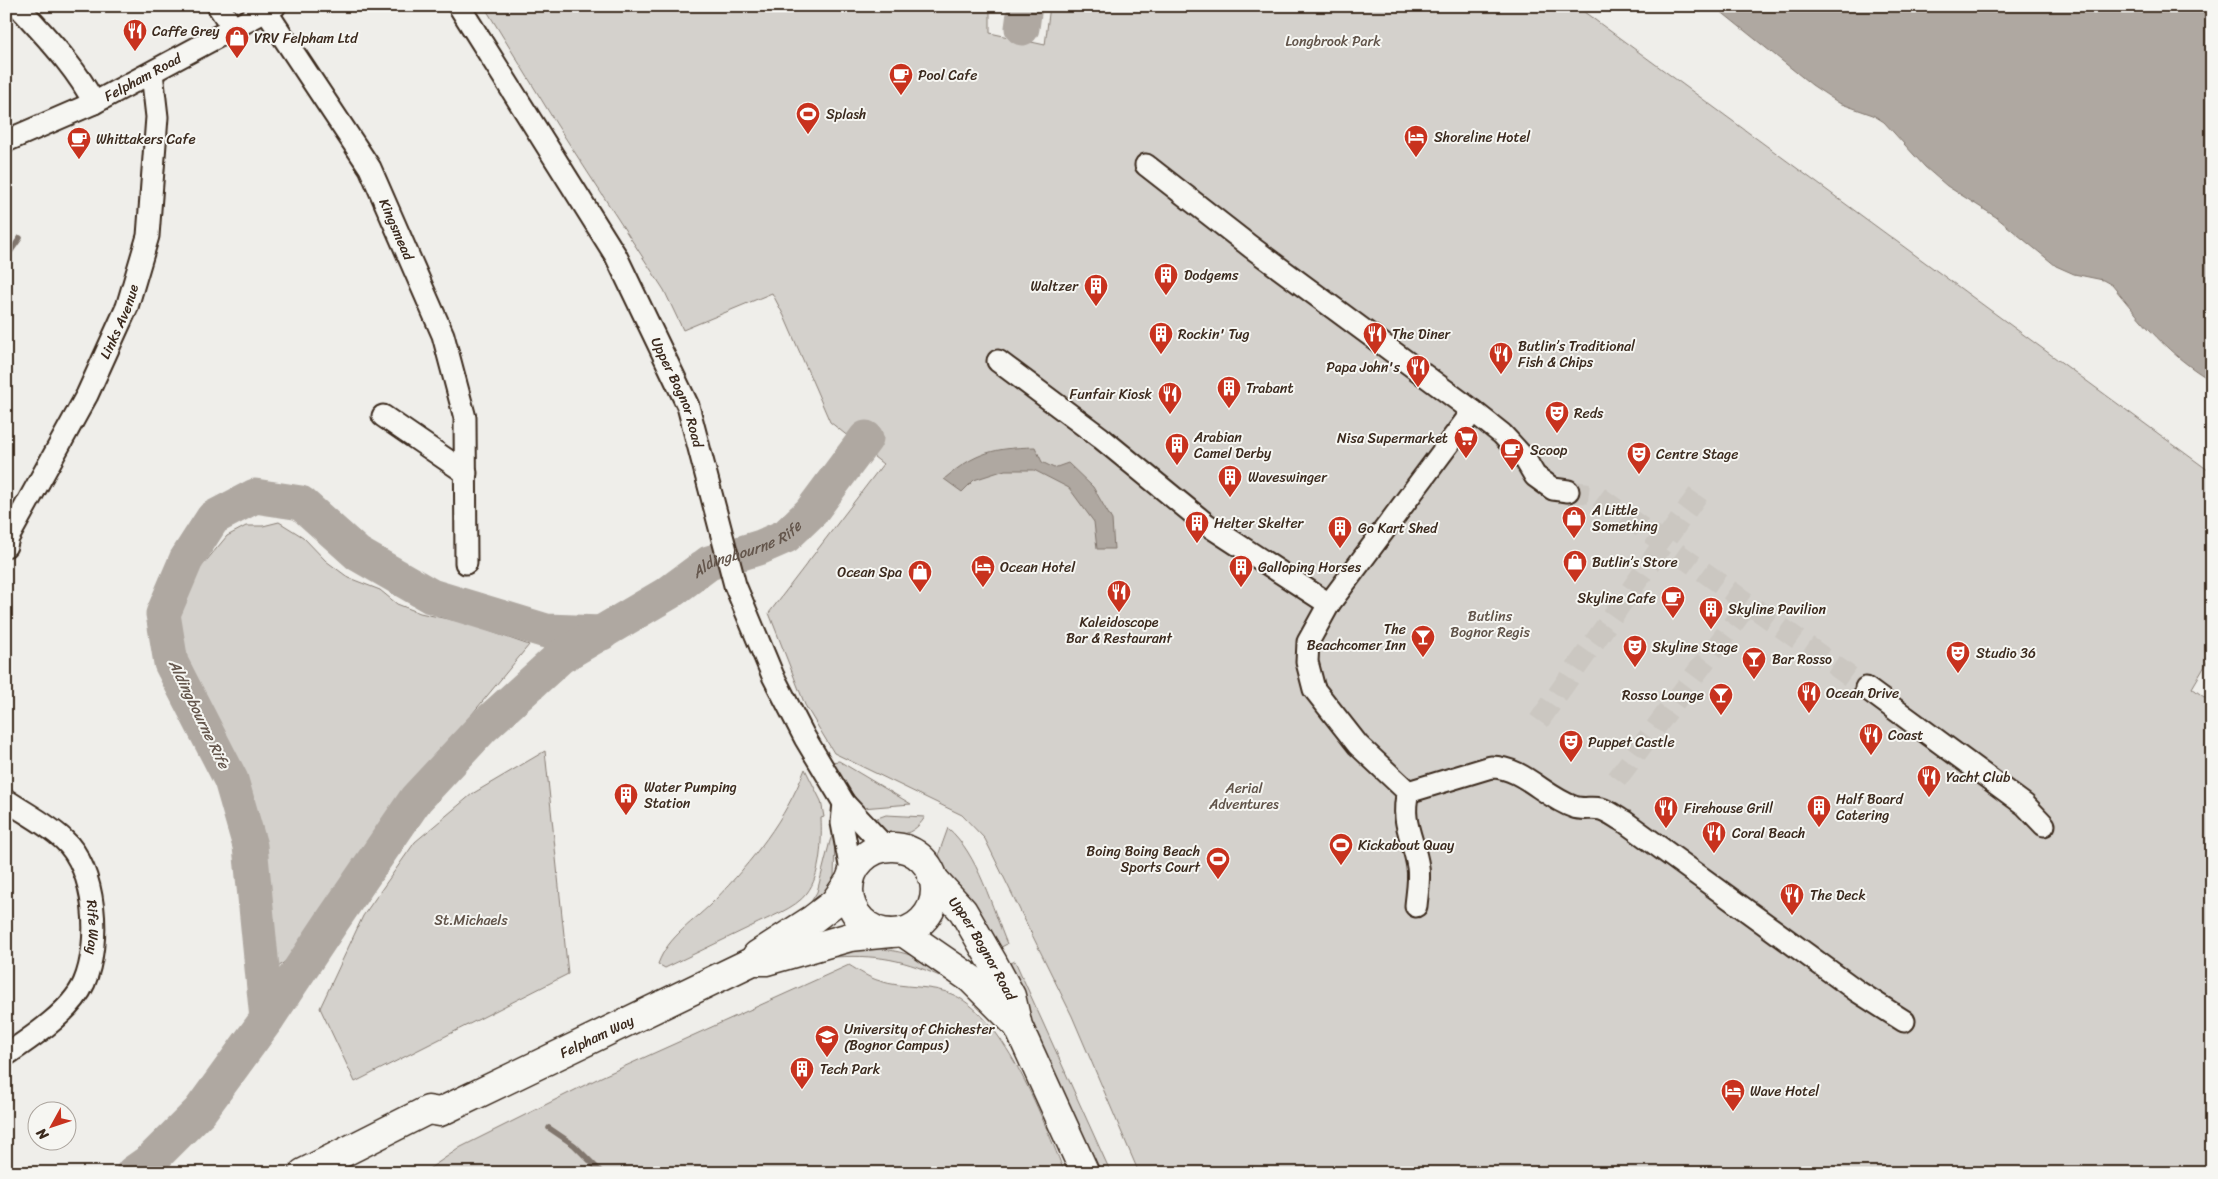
<svg xmlns="http://www.w3.org/2000/svg" width="2218" height="1179" font-family="Sriracha,sans-serif">
	<rect width="100%" height="100%" fill="#efeeea"/>
	<filter id="ink" filterUnits="userSpaceOnUse"><feTurbulence type="fractalNoise" baseFrequency=".02" numOctaves="2"/><feDisplacementMap in="SourceGraphic" scale="10" xChannelSelector="R" yChannelSelector="G"/><feConvolveMatrix kernelMatrix="1 2 1 2 8 2 1 2 1" color-interpolation-filters="sRGB"/></filter>
	<g filter="url(#ink)">
		<path fill="#d4d1cc" stroke="#887e75" d="M484,6h506v27l55,12 5,-39h526l636,467v181l-20,34 20,15v470h-1073l-67,-157 -87,-177 -23,-24 -128,-62 -29,-48 -36,-92 114,-149 -53,-42 -46,-106 -12,-23 -89,37 -19,-40 -107,-165z
			M279,522l24,15 23,24 23,17 31,12 17,14 23,9 46,10 63,22 -117,142 -119,168 -16,13 -10,-102 -9,-52 -28,-66 -31,-54 -16,-36 -7,-53 20,-32 31,-37 19,-10h17z
			M545,751l23,223 -213,108 -35,-74 43,-92 52,-74 57,-48z
			M839,761l72,43 -49,4 -31,-46z
			M805,769l16,32 3,16 -3,1c1,22 0,57 -14,75 -12,16 -38,24 -55,33 -29,14 -58,28 -87,42l-7,-4c10,-28 37,-43 57,-64 37,-39 71,-81 90,-131z
			M886,815l39,2c-15,24 -36,21 -53,3z
			M948,828c30,26 44,80 59,116l-13,7 -51,-82 -4,-16z
			M835,835l-1,43 -7,15 -18,12 8,-13 13,-51 2,-5z
			M868,947c41,5 55,9 86,36 -42,-21 -71,-29 -118,-26l-1,-8z
			M1015,961l96,212h-15l-93,-206z
			M849,965c10,6 20,13 31,16 23,8 51,3 74,14 53,25 89,126 111,178h-642l38,-26 140,-70z"/>
		<path fill="#afa8a1" stroke="#81766d" d="M1714,6h498v375c-44,-26 -69,-58 -100,-96l-9,-5 -29,-6 -18,-8 -60,-49 -49,-31 -22,-19 -41,-45 -11,-7 -34,-12 -27,-18z
			M1035,447l7,15 12,6 14,-5 25,24 19,33 2,29h-17l-3,-27 -25,-34 -35,-18h-29l-31,10 -12,12 -18,-13c32,-27 50,-31 91,-32z"/>
		<g fill="none" stroke-linecap="round" stroke-linejoin="round">
			<path stroke="#81766d" stroke-width="5.5" d="M6,258l14,-20
				M549,1128l25,17 28,28"/>
			<g stroke="#afa8a1" stroke-width="35">
				<path d="M1022,28l3,-22"/>
				<path d="M267,1019l-17,-173 -19,-66 -60,-117 -8,-49 23,-54 27,-42 42,-22 46,7 57,51 73,42 115,35 56,2"/>
				<path id="s1" d="M133,1173l17,-12 50,-50 67,-92 66,-99 83,-121 66,-71 78,-71 110,-65 39,-29 52,-16 25,-11 25,-24 55,-74"/>
			</g>
			<path stroke="#cbc7c1" stroke-width="21" stroke-dasharray="21 11" stroke-linecap="butt" d="M1568,491l27,3 271,194
				M1539,721l164,-234
				M1617,779l131,-175"/>
			<defs>
				<g id="minor">
					<path d="M18,6c27,30 58,61 76,97"/>
					<path d="M218,6l15,22"/>
					<path id="s2" d="M459,6l157,250 72,150 47,179 38,91 32,62 39,65 42,45"/>
					<path id="s3" d="M266,11l104,157 73,167 22,83 1,145"/>
					<path id="s4" d="M6,141l88,-38 181,-97"/>
					<path d="M1146,165l105,82 222,164"/>
					<path d="M998,361l103,77 105,86 123,80 -21,38 -1,20 7,27 44,56 50,47 83,-25c32,0 53,30 83,40 8,3 18,0 27,2 8,2 16,9 24,13l232,169 47,30"/>
					<path d="M383,416l83,57"/>
					<path id="s5" d="M6,546l2,-8 79,-143 40,-88 21,-71 9,-119 -5,-44"/>
					<path d="M1329,604l144,-193 29,23 23,25 10,17 18,13 15,2"/>
					<path d="M1866,688l159,117 19,20"/>
					<path d="M1408,792c-8,30 6,47 10,75 2,12 -1,27 -2,39"/>
					<path id="s6" d="M6,800c19,13 41,24 57,39 34,30 38,104 21,144 -13,29 -53,55 -78,72"/>
					<path d="M844,803l-2,20 10,53"/>
				</g>
				<g id="major">
					<circle cx="892" cy="890" r="43"/>
					<path id="s7" d="M932,877l31,34 29,50 19,35 7,30 67,147"/>
					<path d="M903,932l68,47 46,46"/>
					<path d="M757,955l56,-36 21,-16 16,-23"/>
					<path id="s8" d="M303,1173l125,-63 12,2 313,-151h13l84,-24 40,-4"/>
				</g>
			</defs>
			<use href="#minor" stroke="#3b2a1e" stroke-width="25"/>
			<use href="#major" stroke="#3b2a1e" stroke-width="31"/>
			<use href="#minor" stroke="#f6f6f2" stroke-width="21"/>
			<use href="#major" stroke="#f6f6f2" stroke-width="28"/>
		</g>
	</g>
	<defs>
		<symbol id="restaurant-pin" viewBox="-11 -11 22 30"><path d="M0 17L-7.5 6A9.5 9.5 0 1 1 7.5 6Z" fill="#c8321e" stroke="#f6f6f2"/><path d="M-5-6h1v4h1v-4h1v4h1v-4h1v5L-1.5 .5V6h-2V.5L-5-1ZM5-6V6H3V1.5H1.5Q1.5-4 5-6Z" fill="#fff"/></symbol>
		<symbol id="shop-pin" viewBox="-11 -11 22 30"><path d="M0 17L-7.5 6A9.5 9.5 0 1 1 7.5 6Z" fill="#c8321e" stroke="#f6f6f2"/><path d="M-5-2.5h2.3a2.7 3.5 0 0 1 5.4 0H5L5.5 6h-11ZM-1.5-2.5h3a1.5 2.3 0 0 0-3 0Z" fill="#fff"/></symbol>
		<symbol id="cafe-pin" viewBox="-11 -11 22 30"><path d="M0 17L-7.5 6A9.5 9.5 0 1 1 7.5 6Z" fill="#c8321e" stroke="#f6f6f2"/><path d="M-5.5-4.5H6V0H3Q3 3.5 0 3.5H-2.5Q-5.5 3.5-5.5 0ZM3-3.2v2h1.7v-2ZM-6 4.5H4V6H-6Z" fill="#fff"/></symbol>
		<symbol id="stadium-pin" viewBox="-11 -11 22 30"><path d="M0 17L-7.5 6A9.5 9.5 0 1 1 7.5 6Z" fill="#c8321e" stroke="#f6f6f2"/><path d="M0-5a6.5 5 0 1 0 0 10a6.5 5 0 1 0 0-10ZM-3.5-1.8h7v3.6h-7Z" fill="#fff"/></symbol>
		<symbol id="hotel-pin" viewBox="-11 -11 22 30"><path d="M0 17L-7.5 6A9.5 9.5 0 1 1 7.5 6Z" fill="#c8321e" stroke="#f6f6f2"/><path d="M-6-4.5h1.5V1H6V5H4.5V3h-9V5H-6ZM-4 0a1.8 1.8 0 1 1 3.6 0ZM.5 0V-2.5h3Q6-2.5 6 0Z" fill="#fff"/></symbol>
		<symbol id="building-pin" viewBox="-11 -11 22 30"><path d="M0 17L-7.5 6A9.5 9.5 0 1 1 7.5 6Z" fill="#c8321e" stroke="#f6f6f2"/><path d="M-4-6H4V6H1V3H-1V6H-4ZM-2.5-4.3h1.7v1.8h-1.7ZM.8-4.3h1.7v1.8H.8ZM-2.5-1h1.7V.8h-1.7ZM.8-1h1.7V.8H.8Z" fill="#fff"/></symbol>
		<symbol id="theatre-pin" viewBox="-11 -11 22 30"><path d="M0 17L-7.5 6A9.5 9.5 0 1 1 7.5 6Z" fill="#c8321e" stroke="#f6f6f2"/><path d="M-5-5.5Q0-4 5-5.5V0Q5 5 0 6Q-5 5-5 0ZM-3.3-2.5H-1v1.5H-3.3ZM1-2.5H3.3v1.5H1ZM-2.8 1Q0 5.5 2.8 1Z" fill="#fff"/></symbol>
		<symbol id="supermarket-pin" viewBox="-11 -11 22 30"><path d="M0 17L-7.5 6A9.5 9.5 0 1 1 7.5 6Z" fill="#c8321e" stroke="#f6f6f2"/><path d="M-6-5.5h2.5l.6 2H6L4.5 2H-2.5L-4.4-4H-6ZM-1.5 3.2a1.3 1.3 0 1 0 .1 0ZM3 3.2a1.3 1.3 0 1 0 .1 0Z" fill="#fff"/></symbol>
		<symbol id="bar-pin" viewBox="-11 -11 22 30"><path d="M0 17L-7.5 6A9.5 9.5 0 1 1 7.5 6Z" fill="#c8321e" stroke="#f6f6f2"/><path d="M-6-5H6L.8 .8V4.5H3.5V6h-7V4.5H-.8V.8Z" fill="#fff"/></symbol>
		<symbol id="university-pin" viewBox="-11 -11 22 30"><path d="M0 17L-7.5 6A9.5 9.5 0 1 1 7.5 6Z" fill="#c8321e" stroke="#f6f6f2"/><path d="M0-5L7-2L0 1L-7-2ZM-4 1L0 2.5L4 1V4Q0 6-4 4Z" fill="#fff"/></symbol>
	</defs>
	<g fill-rule="evenodd">
		<use href="#restaurant-pin" x="121" y="17" width="28" height="38"/>
		<use href="#shop-pin" x="223" y="24" width="28" height="38"/>
		<use href="#cafe-pin" x="887" y="61" width="28" height="38"/>
		<use href="#stadium-pin" x="794" y="100" width="28" height="38"/>
		<use href="#hotel-pin" x="1402" y="123" width="28" height="38"/>
		<use href="#cafe-pin" x="65" y="125" width="28" height="38"/>
		<use href="#building-pin" x="1152" y="261" width="28" height="38"/>
		<use href="#building-pin" x="1082" y="272" width="28" height="38"/>
		<use href="#building-pin" x="1147" y="320" width="28" height="38"/>
		<use href="#restaurant-pin" x="1361" y="320" width="28" height="38"/>
		<use href="#restaurant-pin" x="1487" y="340" width="28" height="38"/>
		<use href="#restaurant-pin" x="1404" y="353" width="28" height="38"/>
		<use href="#building-pin" x="1215" y="374" width="28" height="38"/>
		<use href="#restaurant-pin" x="1156" y="380" width="28" height="38"/>
		<use href="#theatre-pin" x="1543" y="399" width="28" height="38"/>
		<use href="#supermarket-pin" x="1452" y="424" width="28" height="38"/>
		<use href="#building-pin" x="1163" y="431" width="28" height="38"/>
		<use href="#cafe-pin" x="1498" y="436" width="28" height="38"/>
		<use href="#theatre-pin" x="1625" y="440" width="28" height="38"/>
		<use href="#building-pin" x="1216" y="463" width="28" height="38"/>
		<use href="#shop-pin" x="1560" y="504" width="28" height="38"/>
		<use href="#building-pin" x="1183" y="509" width="28" height="38"/>
		<use href="#building-pin" x="1326" y="514" width="28" height="38"/>
		<use href="#shop-pin" x="1561" y="548" width="28" height="38"/>
		<use href="#hotel-pin" x="969" y="553" width="28" height="38"/>
		<use href="#building-pin" x="1227" y="553" width="28" height="38"/>
		<use href="#shop-pin" x="906" y="558" width="28" height="38"/>
		<use href="#restaurant-pin" x="1105" y="578" width="28" height="38"/>
		<use href="#cafe-pin" x="1659" y="584" width="28" height="38"/>
		<use href="#building-pin" x="1697" y="595" width="28" height="38"/>
		<use href="#bar-pin" x="1409" y="623" width="28" height="38"/>
		<use href="#theatre-pin" x="1621" y="633" width="28" height="38"/>
		<use href="#theatre-pin" x="1944" y="639" width="28" height="38"/>
		<use href="#bar-pin" x="1740" y="645" width="28" height="38"/>
		<use href="#restaurant-pin" x="1795" y="679" width="28" height="38"/>
		<use href="#bar-pin" x="1707" y="681" width="28" height="38"/>
		<use href="#restaurant-pin" x="1857" y="721" width="28" height="38"/>
		<use href="#theatre-pin" x="1557" y="728" width="28" height="38"/>
		<use href="#restaurant-pin" x="1915" y="763" width="28" height="38"/>
		<use href="#building-pin" x="612" y="781" width="28" height="38"/>
		<use href="#building-pin" x="1805" y="793" width="28" height="38"/>
		<use href="#restaurant-pin" x="1652" y="794" width="28" height="38"/>
		<use href="#restaurant-pin" x="1700" y="819" width="28" height="38"/>
		<use href="#stadium-pin" x="1327" y="831" width="28" height="38"/>
		<use href="#stadium-pin" x="1204" y="845" width="28" height="38"/>
		<use href="#restaurant-pin" x="1778" y="881" width="28" height="38"/>
		<use href="#university-pin" x="813" y="1023" width="28" height="38"/>
		<use href="#building-pin" x="788" y="1055" width="28" height="38"/>
		<use href="#hotel-pin" x="1719" y="1077" width="28" height="38"/>
	</g>
	<g text-anchor="middle" stroke-width="4" stroke-linejoin="round" paint-order="stroke">
		<g font-size="14" fill="#3b2a1e" stroke="#f6f6f2" text-anchor="start">
			<text x="152" y="36">Caffe Grey</text>
			<text x="254" y="43">VRV Felpham Ltd</text>
			<text x="918" y="80">Pool Cafe</text>
			<text x="826" y="119">Splash</text>
			<text x="1434" y="142">Shoreline Hotel</text>
			<text x="96" y="144">Whittakers Cafe</text>
			<text x="1184" y="280">Dodgems</text>
			<text x="1078" y="291" text-anchor="end">Waltzer</text>
			<text x="1178" y="339">Rockin' Tug</text>
			<text x="1392" y="339">The Diner</text>
			<text x="1518" y="351">Butlin’s Traditional<tspan x="1518" dy="16">Fish &amp; Chips</tspan></text>
			<text x="1400" y="372" text-anchor="end">Papa John's</text>
			<text x="1246" y="393">Trabant</text>
			<text x="1152" y="399" text-anchor="end">Funfair Kiosk</text>
			<text x="1574" y="418">Reds</text>
			<text x="1194" y="442">Arabian<tspan x="1194" dy="16">Camel Derby</tspan></text>
			<text x="1448" y="443" text-anchor="end">Nisa Supermarket</text>
			<text x="1530" y="455">Scoop</text>
			<text x="1656" y="459">Centre Stage</text>
			<text x="1248" y="482">Waveswinger</text>
			<text x="1592" y="515">A Little<tspan x="1592" dy="16">Something</tspan></text>
			<text x="1214" y="528">Helter Skelter</text>
			<text x="1358" y="533">Go Kart Shed</text>
			<text x="1592" y="567">Butlin’s Store</text>
			<text x="1000" y="572">Ocean Hotel</text>
			<text x="1258" y="572">Galloping Horses</text>
			<text x="902" y="577" text-anchor="end">Ocean Spa</text>
			<text x="1656" y="603" text-anchor="end">Skyline Cafe</text>
			<text x="1728" y="614">Skyline Pavilion</text>
			<text x="1119" y="627" text-anchor="middle">Kaleidoscope<tspan x="1119" dy="16">Bar &amp; Restaurant</tspan></text>
			<text x="1406" y="634" text-anchor="end">The<tspan x="1406" dy="16">Beachcomer Inn</tspan></text>
			<text x="1652" y="652">Skyline Stage</text>
			<text x="1976" y="658">Studio 36</text>
			<text x="1772" y="664">Bar Rosso</text>
			<text x="1826" y="698">Ocean Drive</text>
			<text x="1704" y="700" text-anchor="end">Rosso Lounge</text>
			<text x="1888" y="740">Coast</text>
			<text x="1588" y="747">Puppet Castle</text>
			<text x="1946" y="782">Yacht Club</text>
			<text x="644" y="792">Water Pumping<tspan x="644" dy="16">Station</tspan></text>
			<text x="1836" y="804">Half Board<tspan x="1836" dy="16">Catering</tspan></text>
			<text x="1684" y="813">Firehouse Grill</text>
			<text x="1732" y="838">Coral Beach</text>
			<text x="1358" y="850">Kickabout Quay</text>
			<text x="1200" y="856" text-anchor="end">Boing Boing Beach<tspan x="1200" dy="16">Sports Court</tspan></text>
			<text x="1810" y="900">The Deck</text>
			<text x="844" y="1034">University of Chichester<tspan x="844" dy="16">(Bognor Campus)</tspan></text>
			<text x="820" y="1074">Tech Park</text>
			<text x="1750" y="1096">Wave Hotel</text>
		</g>
		<g font-size="14" fill="#61544a" stroke="#f6f6f2">
			<text x="1333" y="46">Longbrook Park</text>
			<text x="1490" y="621">Butlins<tspan x="1490" dy="16">Bognor Regis</tspan></text>
			<text x="1244" y="793">Aerial<tspan x="1244" dy="16">Adventures</tspan></text>
			<text x="471" y="925">St.Michaels</text>
		</g>
		<g font-size="14" fill="#3b2a1e" stroke="#f6f6f2">
			<text dy="5" stroke="none"><textPath href="#s4" startOffset="151">Felpham Road</textPath></text>
			<text dy="5" stroke="none"><textPath href="#s3" startOffset="255">Kingsmead</textPath></text>
			<text dy="5" stroke="none"><textPath href="#s5" startOffset="252">Links Avenue</textPath></text>
			<text dy="5" stroke="none"><textPath href="#s2" startOffset="445">Upper Bognor Road</textPath></text>
			<text dy="5" stroke="none"><textPath href="#s6" startOffset="165">Rife Way</textPath></text>
			<text dy="5" stroke="none"><textPath href="#s7" startOffset="88">Upper Bognor Road</textPath></text>
			<text dy="5" stroke="none"><textPath href="#s8" startOffset="326">Felpham Way</textPath></text>
		</g>
		<g font-size="15" font-style="italic" fill="#64564c" stroke="#f6f6f2">
			<text dy="5" stroke="none"><textPath href="#s1" startOffset="890">Aldingbourne Rife</textPath></text>
			<text transform="translate(199 714) rotate(64)" y="5">Aldingbourne Rife</text>
		</g>
	</g>
	<rect width="2218" height="1179" fill="none" stroke="#f6f6f2" stroke-width="25"/>
	<rect x="12" y="12" width="2193" height="1154" fill="none" stroke="#3b2a1e" stroke-width="2" filter="url(#ink)"/>
	<g transform="translate(52 1126) rotate(230)"><circle r="24" fill="#f6f6f2" stroke="#aba49d"/>
	<path d="M0-4L9 19L0 12L-9 19Z" fill="#c8321e"/>
	<text y="-8" font-size="14" font-weight="bold" text-anchor="middle" fill="#3b2a1e">N</text>
	</g>
</svg>
